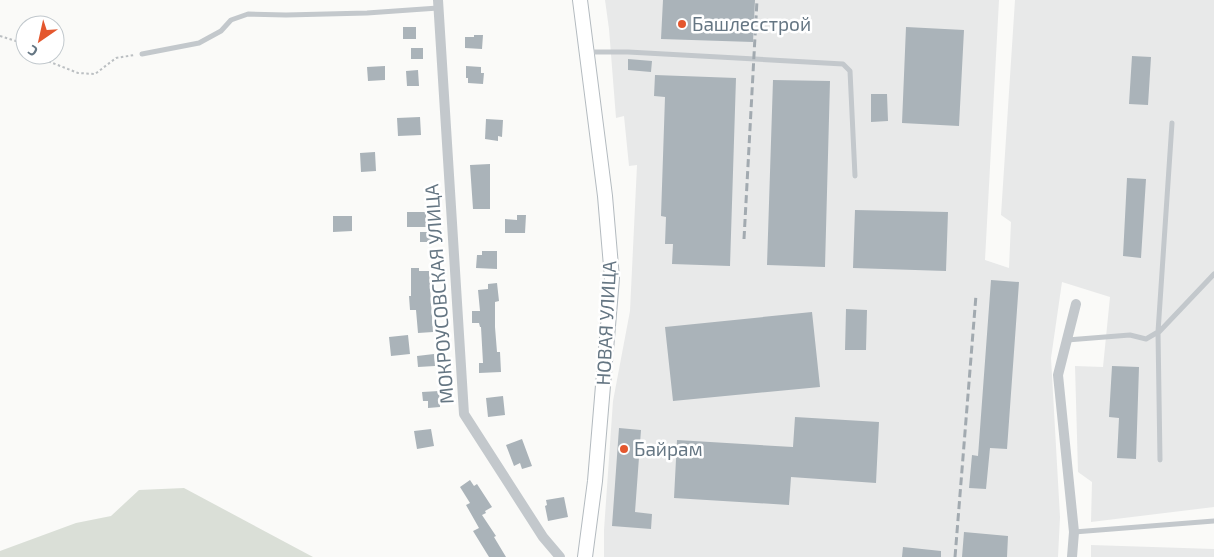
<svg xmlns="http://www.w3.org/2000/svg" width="1214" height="557" font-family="'Exo 2',sans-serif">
	<rect width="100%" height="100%" fill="#fafaf8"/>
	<path fill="#e8e9e9" d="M605,0h394l-14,260 24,8 2,-46 -10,-7 14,-215h199v507l-123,15 1,-40 -14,-10 -3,-106 28,1 7,-70 -48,-15 -11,76 9,159 -2,40h-454v-27l9,-129 17,-90 7,-146 -8,1 -5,-50 -8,2 -7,-89z
		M1091,545l123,4v8h-123z"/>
	<path fill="#dadfd7" d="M184,488l129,69h-313v-6l76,-28 35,-7 28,-26z"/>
	<path fill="#aab3b9" d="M663,0h92l-2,42 -92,-3z
		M403,27h13v12h-13z
		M906,27l58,3 -5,96 -57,-3z
		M474,35h9l-1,14 -17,-1v-11h9z
		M411,48h12v11h-12z
		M1132,56l19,1 -3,48 -19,-1z
		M628,59l24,2 -1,11 -23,-2z
		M385,66v14l-17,1 -1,-14z
		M466,66l15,1v6h3l-1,11 -15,-1v-5h-2z
		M418,70l1,16h-12l-1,-15z
		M655,75l81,3 -6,188 -58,-2 1,-20h-8l1,-27 -5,-1 4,-119 -11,-1z
		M773,80l57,1 -5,186 -58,-2z
		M871,94h16l1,27 -17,1z
		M420,117l1,18 -23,1 -1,-18z
		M486,119l17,1 -1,17 -4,-1v5l-13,-2z
		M375,152l1,19 -15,1 -1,-19z
		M490,164v45h-17l-3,-44z
		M1127,178l19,1 -5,79 -18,-2z
		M855,210l93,2 -2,59 -93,-3z
		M407,212h19v15h-19z
		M517,215h9l-1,18h-20v-14l12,1z
		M333,216h19v15l-19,1z
		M420,232h15v10h-15z
		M482,251h15v18l-21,-1 1,-13h5z
		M411,268h8v3h10l4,61 -15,1 -2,-23h-6l-1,-14h2z
		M991,280l28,2 -12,167 -17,-1 -4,41 -17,-1 3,-33 6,1z
		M497,283l2,18 -4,1v25l2,25h3l1,20 -22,1v-10h4l-2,-36h-1l-1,-4h-7v-12h8l-2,-21 10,-1v-5z
		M846,309l21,1 -1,40h-21z
		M812,312l8,75 -147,14 -8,-74z
		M408,335l2,19 -19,2 -2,-19z
		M434,354l1,12 -17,1 -1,-11z
		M1112,366l27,1 -3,92 -19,-1 2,-40 -10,-1z
		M439,391l1,16 -12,1v-7h-5l-1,-9z
		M503,396l2,19 -17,2 -2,-19z
		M795,417l84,5 -3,61 -85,-6 -2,28 -115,-7 3,-58 116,7z
		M619,428l22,2 -6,82 17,2 -1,15 -39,-3z
		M431,429l3,17 -17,3 -3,-18z
		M522,439l10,27 -10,3 -2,-6 -6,3 -8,-21z
		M470,480l4,6 3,-2 15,23 -7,4 1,2 -4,2 14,21 -2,1 12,20h-17l-16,-26 6,-3 -13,-23 4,-2 -10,-16z
		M564,497l4,20 -20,4 -3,-15 2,-1 -1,-5z
		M964,532l44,4 -1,21h-45z
		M903,547l38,4v6h-39z"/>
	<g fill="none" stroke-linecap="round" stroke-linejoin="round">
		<defs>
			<path id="secondary" d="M580,0l25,196 7,82 -17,203 -10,76"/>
		</defs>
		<use href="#secondary" stroke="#b3babf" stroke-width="16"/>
		<path stroke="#bbbfc2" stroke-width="2" stroke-dasharray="2.5 2.5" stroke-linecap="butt" d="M0,36l19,6 6,5
			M35,55l5,3 38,15 17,1 21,-16 18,-3"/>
		<path stroke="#c3c8cc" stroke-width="5" d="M587,52h41l215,12 7,7 5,105
			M142,54l57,-11 22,-12 10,-11 17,-6 38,1 81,-2 71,-5
			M1158,332l14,-209
			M1159,332l55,-58
			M1067,340l63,-5 16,4 12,-7 2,128
			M1074,532l140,-11"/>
		<path stroke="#c3c8cc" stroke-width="10" d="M438,0l26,414 79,123 17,20
			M1072,557l2,-25 -16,-157 18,-71"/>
		<use href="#secondary" stroke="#fff" stroke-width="14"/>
		<path stroke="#a2aab0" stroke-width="3" stroke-dasharray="8 4" stroke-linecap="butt" d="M744,239l13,-239
			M955,557l21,-262"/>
	</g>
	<g fill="#e4572e" stroke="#fff" stroke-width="2">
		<circle cx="682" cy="24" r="5"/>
		<circle cx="624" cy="449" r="5"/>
	</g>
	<g text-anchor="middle" stroke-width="5" stroke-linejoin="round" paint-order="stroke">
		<g font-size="19" fill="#657683" stroke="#fff" text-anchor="start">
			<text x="692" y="31">Башлесстрой</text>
			<text x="634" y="456">Байрам</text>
		</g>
		<g font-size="19" fill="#657683" stroke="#fff">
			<text transform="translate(439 294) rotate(-94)" y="7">МОКРОУСОВСКАЯ УЛИЦА</text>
			<text transform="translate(606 323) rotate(-87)" y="7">НОВАЯ УЛИЦА</text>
		</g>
	</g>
	<g transform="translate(40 40) rotate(214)"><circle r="24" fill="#ffffff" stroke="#c1c8cd"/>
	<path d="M0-4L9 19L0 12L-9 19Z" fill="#e4572e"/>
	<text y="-8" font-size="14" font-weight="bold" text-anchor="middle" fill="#657683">С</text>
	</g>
</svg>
